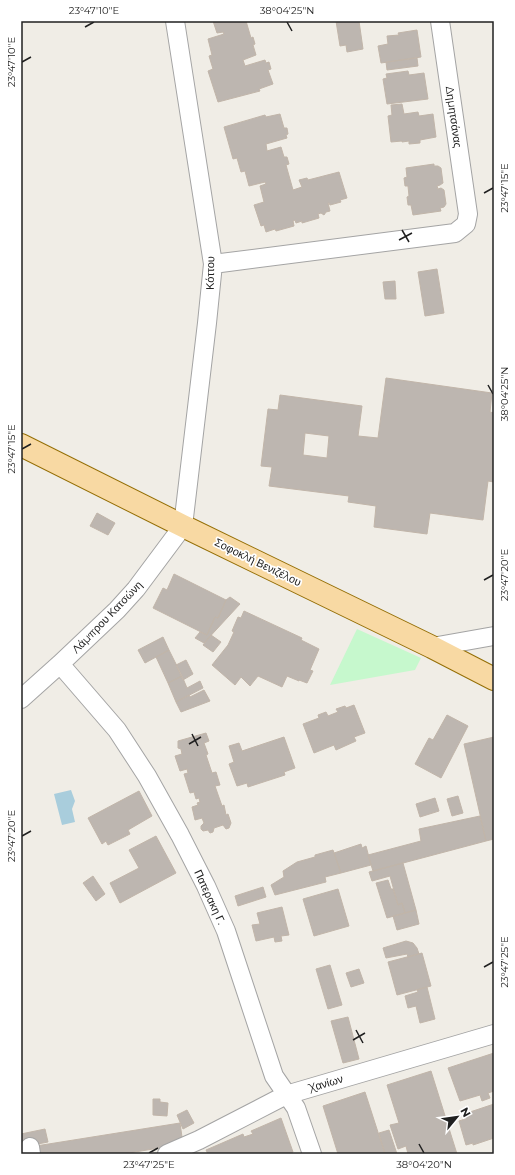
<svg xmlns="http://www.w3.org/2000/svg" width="515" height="1175" font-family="Montserrat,sans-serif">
	<rect width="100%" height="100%" fill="#f0ede6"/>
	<path fill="#c6f8cd" d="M357,629l64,29 -6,12 -85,15z"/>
	<path fill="#a9cddc" d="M71,790l4,11 -3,8 3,13 -13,3 -8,-31z"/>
	<path fill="#bdb6b0" stroke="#c1b5a9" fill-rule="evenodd" d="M213,21h33l5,17 2,-1 2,7 -2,1 3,10 -13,5 2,6 20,-6 1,3 3,-1 2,7 -3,1 5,14 -14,5 1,2 -42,11 -10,-31 5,-2 -4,-13 3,-1 -4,-16 16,-5 -1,-2 -6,1z
		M336,21h23l4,28 -16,3 -1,-7 -6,1z
		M417,30l4,27 -40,6 -3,-17 10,-2 -1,-8 12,-1 -1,-2z
		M417,58l1,8 -31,4 -1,-8z
		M408,71l1,4 15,-2 4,26 -41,5 -4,-25 4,-1 -1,-4z
		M402,104l2,10 14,-2 1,4 14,-2 3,23 -16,3v3l-11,1v-3l-7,1v-1l-11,1 -3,-26 4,-1 -1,-10z
		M280,114l4,14h3l1,6 -2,1 1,3 -21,6 1,7 14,-4 3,10h3l2,7 -3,1 7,25 9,-3 -3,-7 8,-2 1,2 31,-8 8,26 -7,2 1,2 -11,3 -1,-2h-1l2,8 -4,1 -2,3 -3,-2 -3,1 1,4 -17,5v-2l-6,2 -1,-3 -2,1 1,5 -18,5 -1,-2 -9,3 -2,-7 -3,1 -7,-21 10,-3 -4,-16 6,-2 -1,-2 -16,4 -4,-15 -4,1 -4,-14 -4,1 -9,-32 41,-12 1,2z
		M434,164v2h4l3,2 2,15 -3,2 -3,1 1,3 3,-1 3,2 2,14 -2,3 -4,1 1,3 -28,4 -2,-10h-3l-1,-8 2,-1 -1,-10h-3l-1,-8 3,-1 -1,-9z
		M437,269l7,44 -19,3 -7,-44z
		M395,281l1,18h-11l-2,-17z
		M386,378l106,15 -2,19 4,1v69l-6,-1 -5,39 -53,-7 -3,21 -53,-7 2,-21 -28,-4 1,-6 -80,-10 3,-19 -11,-1 7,-57 10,1 2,-15 82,11 -4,30 20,2zM305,433l24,3 -2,22 -24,-3z
		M97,513l18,10 -7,12 -18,-9z
		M174,574l52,26 -8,18 -3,-1 -8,18 -54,-27 10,-20 4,2z
		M230,597l10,7 -36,39 -9,-5 5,-6 7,3 8,-18 3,1 8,-18z
		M244,611l58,27 -1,2 18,9 -9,21 3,1 -6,12 -8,-3v1l-12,-5 -5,11 -24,-11 -8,10 -9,-9 -6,8 -23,-20 16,-20 6,-13 -2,-1 6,-14 3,1z
		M211,635l10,7 -8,10 -10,-7z
		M163,637l6,13 -24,13 -7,-13z
		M169,650l13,26 -14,7 -12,-26z
		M186,660l7,14 -10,6 -7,-15z
		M182,676l5,12 13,-7 3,7 -27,14 -8,-19z
		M204,690l6,11 -29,11 -5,-10 13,-7 1,2z
		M354,705l11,28 -11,4 2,4 -20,9 -2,-5 -20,8 -11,-29 16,-6 -1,-3 8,-3 2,4 10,-4 -2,-3 9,-3 1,2z
		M447,715l21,11 -27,52 -26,-14 14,-26 4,2z
		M206,733l3,8 -5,2 4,11 -2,1 6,18 4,-1 4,13 -5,1 7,20 2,-1 2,10 2,-1 3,9 -2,5 -3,1 -3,-4 -9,3 -1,4 -3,1 -2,-3 -5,1 -2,-2v-3l3,-3 -2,-5 -7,2 -3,-13 6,-2 -1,-2 3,-1 -1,-4 -3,1 -2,-7 -4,1 -6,-19 4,-1 -1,-4 -7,2 -5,-15 7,-2 -1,-5 -3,-1v-7z
		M284,737l11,31 -11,4 1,3 -37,12 -1,-4 -10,3 -8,-22 5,-2 -5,-16 10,-3 3,8z
		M494,737v102l-8,2 -22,-97z
		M139,791l13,25 -24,14 2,4 -22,11 -2,-4 -4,3 -14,-26z
		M458,796l5,17 -11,3 -5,-17z
		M435,798l4,13 -19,6 -4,-13z
		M480,816l6,25 -113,30 -5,-16 53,-14 -2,-12z
		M156,836l20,37 -56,30 -10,-20 29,-15 -10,-18z
		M361,844l1,4 4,-2 5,19 -30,8 -7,-20z
		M333,850l8,23 -16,4 1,5 -51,13 -4,-10 13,-8 -1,-6 14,-9 18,-5v-2z
		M403,863l13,47 -11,3 -3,-10 -4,2 -8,-29 -18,5 -3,-9z
		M93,876l12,18 -9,7 -13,-18z
		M388,880l3,9h2l5,16 4,-2 3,10 -18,5 -11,-35z
		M263,887l3,10 -28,9 -3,-10z
		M338,889l11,37 -35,10 -11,-37z
		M282,907l7,28 -8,1 1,5 -7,1 -1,-5 -18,4 -4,-16 8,-1 -3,-11z
		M416,910l3,14 -22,6 -4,-14z
		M406,941l7,2 4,5 2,6 -11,3 -1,-3 -21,4 -3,-10z
		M422,953l9,33 -34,9 -9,-33z
		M330,965l12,40 -14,4 -12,-40z
		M359,969l5,14 -13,4 -5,-14z
		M427,987l8,32 -15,4 -4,-17 -8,2 -3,-12 13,-4 -1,-2z
		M348,1017l11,42 -16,4 -12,-42z
		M494,1053v38l-6,2 2,5 -8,3 -2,-6 -20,6 -12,-33z
		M431,1071l26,83h-49l-2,-8 -8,3 -8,-24 9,-2 -12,-38z
		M365,1092l20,62h-47l-15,-48z
		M153,1099h7v3l8,1 -1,13 -14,-1z
		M494,1104v34l-21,7v-2l-7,2 -7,-24 6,-2 -1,-5z
		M187,1110l7,13 -11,6 -6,-14z
		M281,1118l12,34 -5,2h-80l-2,-4 37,-16 1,3 9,-3 -2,-3z
		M180,1123l3,21 -60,10h-86l-1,-8z
		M45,1129l3,13 -26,5 -1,-13z
		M389,1130l8,24h-12l-6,-21z"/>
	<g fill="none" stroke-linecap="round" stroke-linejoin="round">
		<defs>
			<path id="minor" d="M213,264l242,-31 11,-9 2,-10 -28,-193
				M432,647l62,-11
				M60,664l57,66 30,46 33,59 26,51 20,45 48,145 22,32 16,46
				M21,699l39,-35 57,-54 19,-21 47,-63 24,-203 6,-59 -38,-243
				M30,1147l1,7
				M167,1154l32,-14 87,-45 208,-61"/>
			<path id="major" d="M21,445l162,81 249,121 62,32"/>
		</defs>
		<use href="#minor" stroke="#a4a4a4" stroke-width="20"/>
		<use href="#major" stroke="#956f06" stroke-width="24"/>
		<use href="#minor" stroke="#fff" stroke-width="18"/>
		<use href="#major" stroke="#f8d9a3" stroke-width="22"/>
	</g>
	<path fill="none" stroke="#202020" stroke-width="1.5" d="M287,22l5,9M85,27l9,-5M22,62l9,-5M484,193l9,-5M402,230l7,12M399,240l13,-7M488,385l5,9M22,449l9,-5M484,580l9,-5M192,734l6,12M189,744l12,-7M22,836l9,-5M484,967l9,-5M356,1030l7,13M353,1040l12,-7M419,1144l5,9M149,1153l9,-5"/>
	<g text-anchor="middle" stroke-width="3.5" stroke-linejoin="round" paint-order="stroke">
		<g font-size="11" fill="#202020" stroke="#fff">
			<text transform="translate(454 117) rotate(82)" y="4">Δημητσάνας</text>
			<text transform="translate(210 273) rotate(-89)" y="4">Κόττου</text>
			<text transform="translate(258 562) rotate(26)" y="4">Σοφοκλή Βενιζέλου</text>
			<text transform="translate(107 617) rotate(-46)" y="4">Λάμπρου Κατσώνη</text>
			<text transform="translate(210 897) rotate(65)" y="4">Πατερακη Γ.</text>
			<text transform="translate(326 1083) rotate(-16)" y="4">Χανίων</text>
		</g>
	</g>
	<rect width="515" height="1175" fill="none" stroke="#ffffff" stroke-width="44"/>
	<g transform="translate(457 1117) rotate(61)" stroke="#ffffff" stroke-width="3" paint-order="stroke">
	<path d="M0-3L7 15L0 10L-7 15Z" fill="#202020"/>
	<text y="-6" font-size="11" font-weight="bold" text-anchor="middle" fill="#202020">N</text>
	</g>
	<rect x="22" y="22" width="471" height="1131" fill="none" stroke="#202020" stroke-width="1.5"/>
	<g font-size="10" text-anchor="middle" fill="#202020">
		<text x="94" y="14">23°47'10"E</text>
		<text x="287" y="14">38°04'25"N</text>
		<text transform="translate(11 62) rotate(-90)" y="4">23°47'10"E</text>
		<text transform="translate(504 188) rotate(-90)" y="4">23°47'15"E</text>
		<text transform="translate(504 394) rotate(-90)" y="4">38°04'25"N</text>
		<text transform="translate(11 449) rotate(-90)" y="4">23°47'15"E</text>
		<text transform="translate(504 575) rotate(-90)" y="4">23°47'20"E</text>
		<text transform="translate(11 836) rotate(-90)" y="4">23°47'20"E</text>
		<text transform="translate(504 962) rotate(-90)" y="4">23°47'25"E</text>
		<text x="149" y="1168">23°47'25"E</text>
		<text x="424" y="1168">38°04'20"N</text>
	</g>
</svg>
